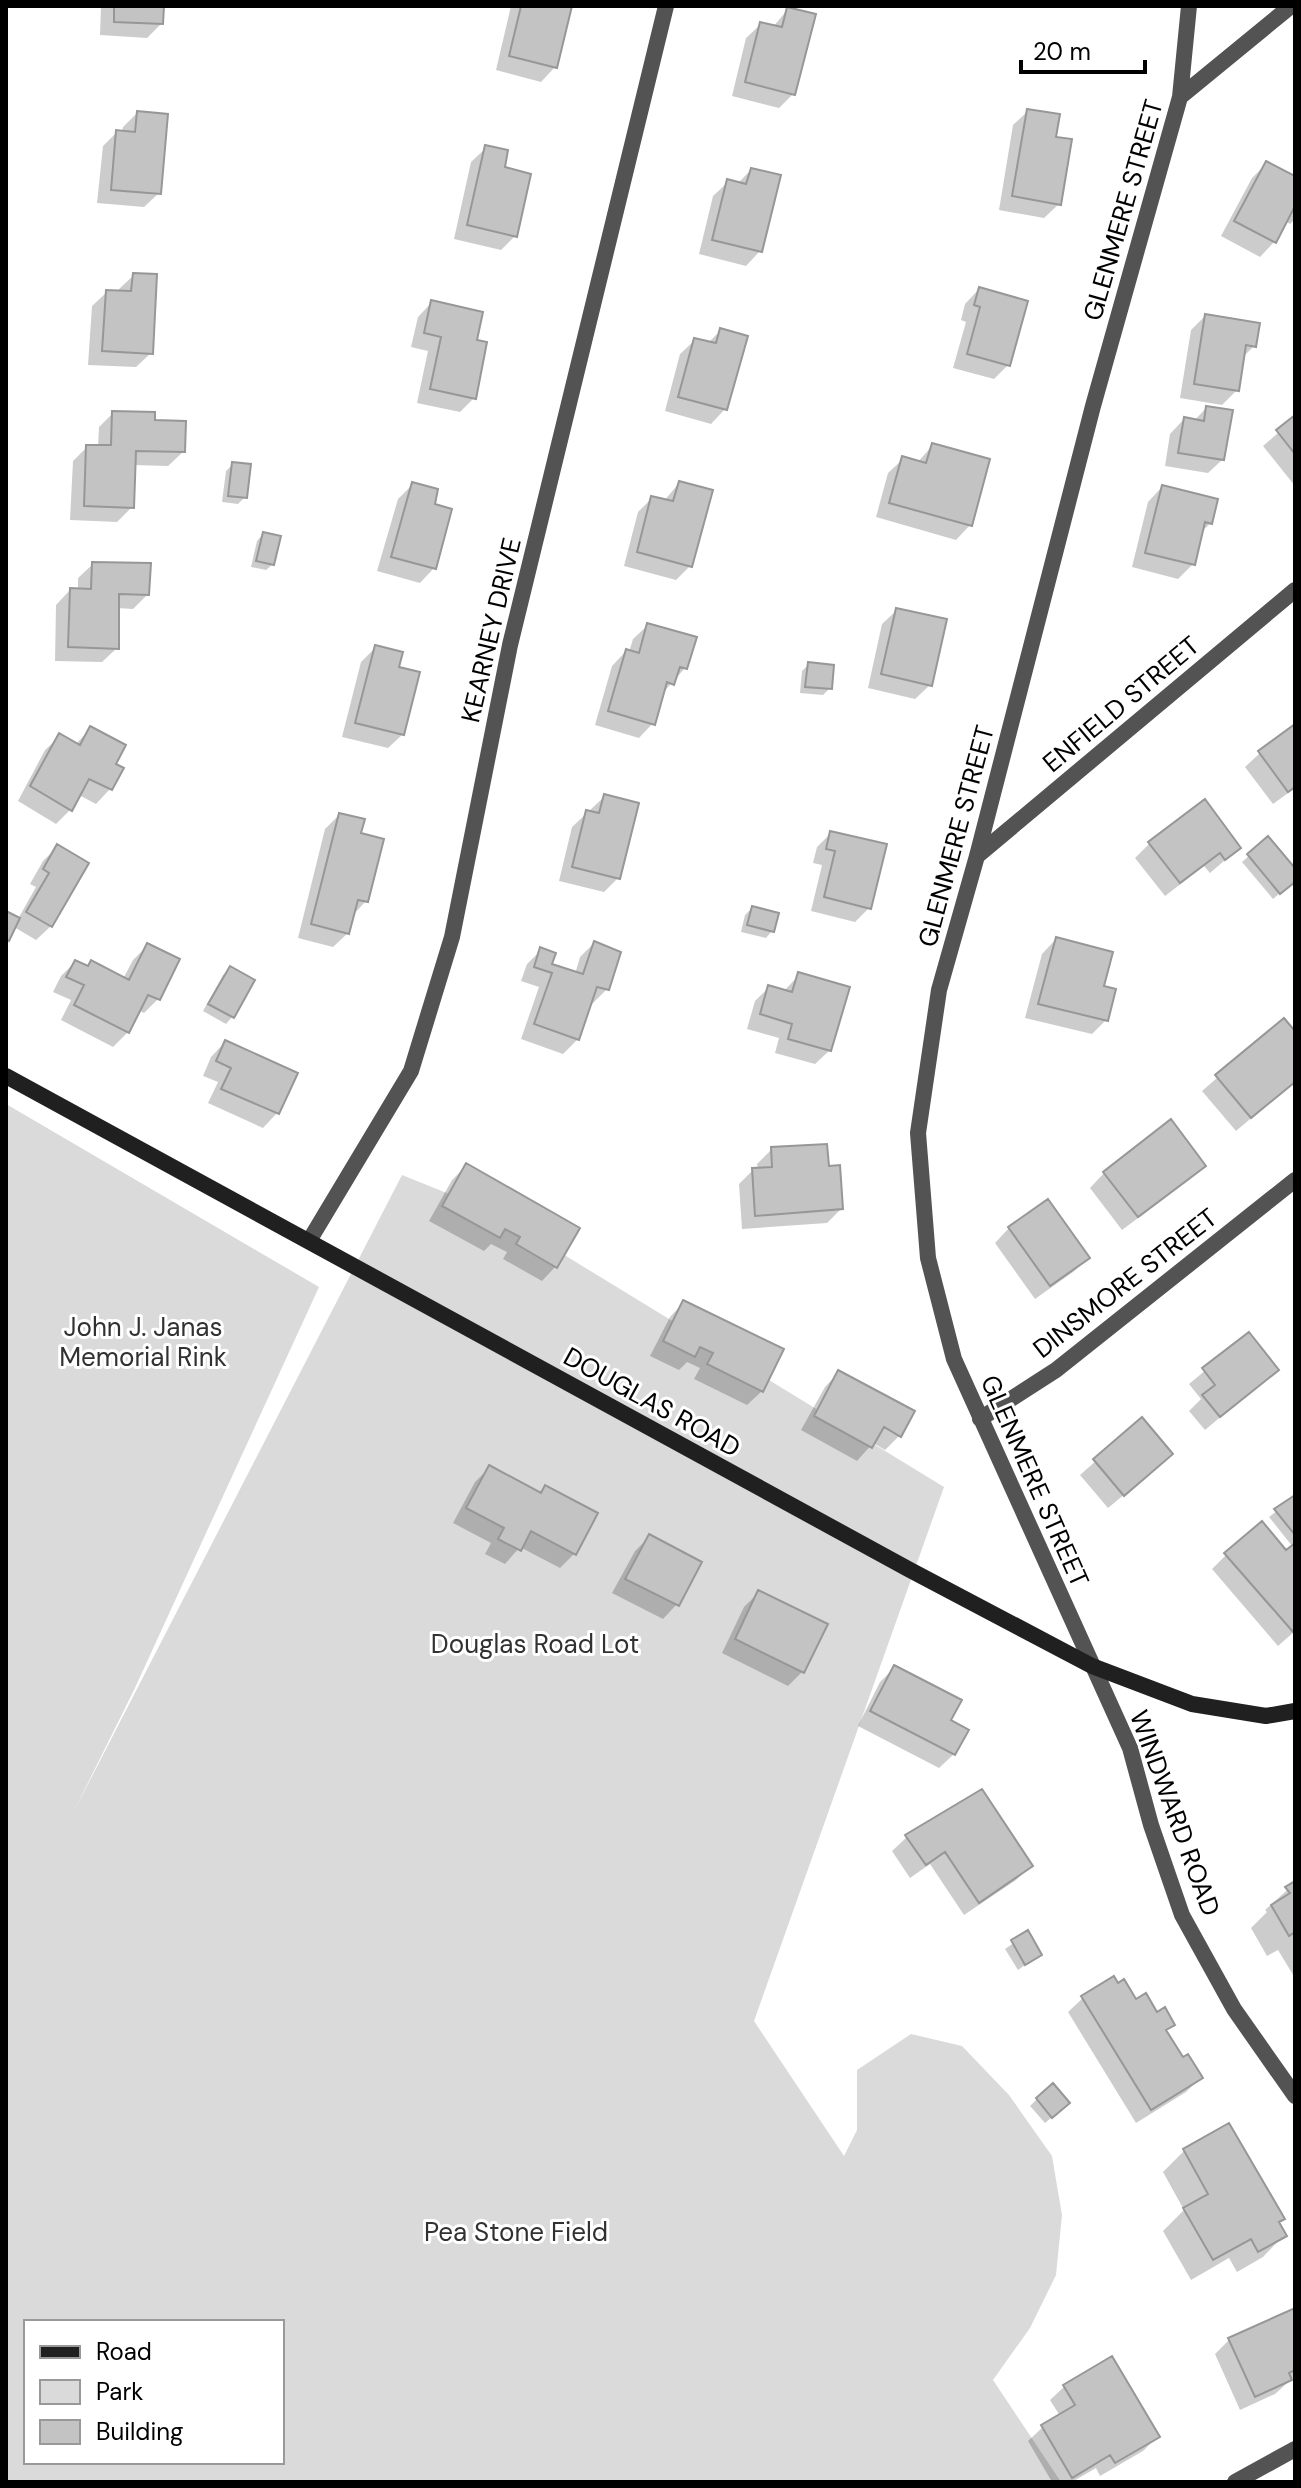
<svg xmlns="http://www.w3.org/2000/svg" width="1301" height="2488" font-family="'DM Sans',sans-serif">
	<rect width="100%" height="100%" fill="#fff"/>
	<path fill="#dadada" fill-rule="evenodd" d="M6,1104l313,183 -185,403 -61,123 329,-638 92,37 450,275 -190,534 90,135 13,-26v-60l54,-36 51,12 47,49 43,61 10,59 -6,60 -26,53 -37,52 68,102h-1055zM26,2322h256v140h-256z"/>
	<path fill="#0003" d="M101,6h61v17l-15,15 -47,-3z
		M511,6h59l-15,61 -14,15 -45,-12z
		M788,9l5,85 -14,14 -47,-12 14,-58 15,-14 12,3z
		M1028,111l26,27 5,66 -15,14 -45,-8 14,-85z
		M137,113l22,80 -15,14 -47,-4 6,-57 14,-14h5l1,-5z
		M486,148l16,21 13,67 -14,14 -47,-11 17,-77z
		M1267,163l28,15v41l-5,5 -5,-3 -11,21 -14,15 -39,-21 31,-58z
		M751,170l9,81 -14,15 -47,-12 14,-58 15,-14 9,2z
		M134,275l17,78 -15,14 -48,-2 4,-59 15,-14 12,1v-4z
		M979,289l29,76 -14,14 -41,-11 13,-46 -5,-2 4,-16z
		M432,302l43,39 -1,57 -14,14 -43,-9 11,-52 -17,-4 7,-30z
		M1205,316l49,30 -12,12 -5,32 -15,15 -42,-7 11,-68z
		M721,330l4,79 -14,15 -46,-13 15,-57 15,-14 13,3z
		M1206,408l17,51 -15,14 -43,-7 5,-32 14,-15 10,2z
		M113,413l40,8 30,31 -15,14 -35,-1 -1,42 -15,15 -47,-2 3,-59 14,-14h11l1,-20z
		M1295,418v68l-32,-40z
		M932,446l38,79 -14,15 -80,-23 12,-44 15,-14 14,4z
		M233,464l12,33 -7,7 -16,-2 4,-31z
		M679,483l11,83 -14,14 -52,-14 14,-54 14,-14 12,3z
		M412,485l20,20 2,63 -14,15 -43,-12 21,-72z
		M1162,487l49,36 -11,10 -7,31 -15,15 -46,-12 16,-65z
		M263,534l10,30 -7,6 -15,-3 6,-26z
		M93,564l55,30 -15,15 -16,-1v40l-15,14 -47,-1 1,-56 14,-15h8v-12z
		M897,610l33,75 -15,14 -47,-11 14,-64z
		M648,625l37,43 -24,27 -8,28 -14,15 -44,-13 17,-59 14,-15 3,1 4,-13z
		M376,647l21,22 6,65 -15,14 -46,-11 19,-75z
		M809,664l21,24 -7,7 -23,-2 2,-22z
		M1295,727v61l-22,16 -28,-37 15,-14z
		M91,728l22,36 9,5 -12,20 -14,15 -17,-9 -8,14 -15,15 -38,-23 27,-51 15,-14 15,9z
		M605,796l13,82 -14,14 -45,-11 13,-54z
		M339,815l19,19 8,67 -14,15 -4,17 -15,14 -35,-9 27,-109z
		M831,833l39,74 -15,15 -44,-11 11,-46 -9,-2 4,-16z
		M1268,839l27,32v9l-22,19 -31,-37z
		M1150,843l89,5 -29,25 -6,-7 -39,30 -30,-38z
		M57,847l-6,79 -15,14 -22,-13 -8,14v-28l12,6 18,-32 -6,-3 13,-23z
		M752,908l20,23 -6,7 -25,-6 4,-17z
		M1056,939l46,49 4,32 -14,14 -67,-16 17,-64z
		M594,943l13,46 -15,15 -2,-1 -12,36 -15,15 -42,-15 18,-52 -18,-6 6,-17 14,-14 8,16 26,8 5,-17z
		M147,946l12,52 -15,15 -6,-3 -10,22 -15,15 -52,-27 10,-20 -18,-8 8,-16 14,-14 11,6 6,-6 31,17 10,-19z
		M230,969l2,48 -6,7 -23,-13 20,-36z
		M799,975l31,75 -15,14 -40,-11 4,-15 -32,-9 8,-28 14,-14 15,4z
		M1284,1020l11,14v47l-59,50 -34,-40z
		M225,1042l52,71 -14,15 -55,-25 10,-21 -15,-6 8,-19z
		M772,1149l55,19 14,41 -14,14 -85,6 -3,-45 14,-14h5l-1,-6z
		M1204,1165l-15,15 -67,50 -32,-42 14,-15z
		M466,1166l90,100 -14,15 -39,-22 4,-7 -16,-8 -7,7 -55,-30 23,-41z
		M1047,1201l41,57 -15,14 -38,27 -40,-56 14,-15z
		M684,1302l78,89 -15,14 -53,-26 6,-11 -13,-6 -8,8 -29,-14 20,-39z
		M1249,1334l27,36 -71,60 -16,-19 12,-12 -12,-15z
		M839,1372l74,40 -14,24 -14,14 -12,-7 -16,18 -56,-31 24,-43z
		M1142,1420l14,48 -48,40 -28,-33z
		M489,1468l50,26 7,-6 49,26 -21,40 -14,14 -40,-21 -15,17 -20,-10 6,-11 -38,-20 22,-41z
		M1295,1497v134l-17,15 -66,-77 14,-14 60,-3 7,-5 -24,-30z
		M649,1537l28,67 -14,15 -51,-26 23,-42z
		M758,1593l45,78 -15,15 -66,-33 22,-46z
		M894,1668l55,53 5,33 -15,14 -81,-42 22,-44z
		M907,1837l124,29 -15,14 -52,35 -34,-51 -20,14 -18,-27z
		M1295,1883v95l-17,-28 -11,6 -16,-28 16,-16 -2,-2z
		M1028,1933l12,21 -22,16 -13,-21z
		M1083,1998l52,4 37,22 -7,8 17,28 18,18 -14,14 -50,31 -68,-111z
		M1037,2099l24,11 -16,13 -15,-17z
		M1184,2151l98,68 -4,4 6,12 -21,22 -26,15 -8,-14 -38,22 -28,-49 21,-21 -21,-38z
		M1295,2310v66l-20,18 -35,16 -25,-56 14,-14z
		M1065,2386l92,51 -14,14 -43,25 -4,-8 -24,14h-20l-24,-41 15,-14 17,-11 -10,-16z"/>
	<path fill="#c3c3c3" stroke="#979797" stroke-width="2" d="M114,6h50l-1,18 -49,-2z
		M521,6h51l-15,62 -48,-12z
		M787,7l29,7 -21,81 -50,-13 15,-60 22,5z
		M1027,109l33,5 -4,23 16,2 -11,66 -49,-9z
		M137,111l31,3 -7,80 -50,-4 5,-60 19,2z
		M485,145l23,5 -3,17 26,7 -14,63 -50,-12z
		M1266,161l29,15v30l-19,37 -42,-22z
		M751,168l30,7 -19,77 -50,-12 15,-61 19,5z
		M133,273l24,1 -4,80 -51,-3 4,-61 25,1z
		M979,287l49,14 -18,65 -43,-12 13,-47 -6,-2z
		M431,300l52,12 -6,28 10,2 -11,57 -46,-10 11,-52 -17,-4z
		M1205,314l55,9 -4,24 -10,-2 -7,46 -45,-7z
		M720,328l28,8 -21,74 -49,-13 16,-59 22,5z
		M1206,406l27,4 -9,50 -46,-7 6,-36 20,4z
		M112,411l43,1v8l31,1 -1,31 -49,-1 -2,57 -50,-2 2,-61h25z
		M1295,415v39l-19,-24z
		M932,443l58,16 -18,67 -83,-23 13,-47 24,7z
		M232,462l19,2 -4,34 -19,-2z
		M679,481l34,9 -21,77 -55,-15 14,-56 22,5z
		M412,482l26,7 -3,15 17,5 -16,60 -45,-12z
		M1162,485l56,14 -6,25 -7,-2 -10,43 -50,-12z
		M263,532l18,4 -7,29 -18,-4z
		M92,562l59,1 -2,32 -30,-1v55l-51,-2 2,-59 21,1z
		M896,608l51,11 -15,67 -51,-12z
		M647,623l50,14 -10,32 -7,-2 -6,18 -7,-3 -12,43 -47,-14 18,-62 13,4z
		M375,645l28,7 -4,15 21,5 -16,63 -49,-12z
		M808,662l26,3 -2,24 -27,-2z
		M1295,724v63l-7,5 -30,-41z
		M90,726l36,19 -10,19 8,4 -12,22 -23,-11 -17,32 -42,-25 29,-53 21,12z
		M604,794l35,9 -19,76 -48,-12 14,-57 13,3z
		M1205,799l36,49 -16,12 -5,-7 -40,30 -32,-41z
		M339,813l26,6 -4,14 23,6 -16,63 -10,-2 -9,34 -38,-10z
		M830,831l57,13 -16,65 -47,-12 11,-46 -9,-2z
		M1268,836l27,32v14l-15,12 -33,-40z
		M57,844l32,19 -37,64 -26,-15 23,-39 -6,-4z
		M752,906l27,7 -5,19 -27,-7z
		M6,911l14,7 -11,23 -3,-2z
		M1056,937l57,15 -9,34 12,3 -8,32 -70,-17z
		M594,941l27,11 -12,38 -12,-3 -18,53 -45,-16 18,-51 -18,-6 6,-20 16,6 -4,11 31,10z
		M147,943l33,16 -20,41 -12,-5 -19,38 -55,-28 10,-20 -18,-8 9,-17 13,6 3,-6 38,20z
		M230,966l25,14 -21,38 -26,-14z
		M798,972l52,15 -19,64 -43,-12 4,-15 -32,-10 8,-29 24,7z
		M1284,1018l11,13v51l-44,36 -36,-43z
		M225,1040l73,33 -19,41 -58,-25 10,-21 -15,-7z
		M1171,1119l35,47 -68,51 -35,-45z
		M827,1144l2,22 11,-1 3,44 -88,7 -3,-48 20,-1 -1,-20z
		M466,1163l114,65 -23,40 -41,-24 4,-7 -15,-8 -5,9 -58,-32z
		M1048,1199l42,59 -40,28 -42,-59z
		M683,1300l101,49 -21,43 -56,-28 6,-11 -13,-6 -5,10 -32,-16z
		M1249,1332l30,38 -59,47 -18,-22 13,-10 -13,-17z
		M838,1370l77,41 -14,26 -17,-10 -12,21 -58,-32z
		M1142,1417l31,37 -49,42 -31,-37z
		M489,1465l52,28 4,-8 53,28 -22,42 -45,-24 -10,20 -23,-12 6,-11 -38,-20z
		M1295,1495v40l-21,-26z
		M1262,1521l24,29 9,-7 -1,90 -70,-80z
		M649,1534l53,28 -23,44 -54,-27z
		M758,1590l70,34 -24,49 -69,-34z
		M894,1665l68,35 -11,20 18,10 -14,25 -85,-44z
		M982,1789l51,77 -54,37 -34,-51 -19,13 -21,-30z
		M1295,1881v51l-6,4 -18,-31 19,-12 -5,-6z
		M1028,1930l14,25 -17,10 -14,-25z
		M1114,1976l4,7 6,-4 12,20 10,-6 11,19 8,-5 10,18 -9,5 17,27 5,-3 15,24 -52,32 -70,-114z
		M1053,2083l17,20 -18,15 -16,-20z
		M1229,2123l56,96 -6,3 8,14 -29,16 -7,-13 -38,21 -30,-52 25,-14 -25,-45z
		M1295,2308v62l-6,3 3,7 -37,17 -27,-59z
		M1112,2356l48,81 -45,26 -5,-8 -38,23 -31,-53 34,-20 -12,-20z"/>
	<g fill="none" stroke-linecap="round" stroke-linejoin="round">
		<path stroke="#535353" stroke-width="16" d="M1189,6l-9,91 -87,309 -116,450 -38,134 -21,143 10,125 26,101 176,389 21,77 31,90 52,94 61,87
			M1180,97l111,-91
			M977,856l318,-266
			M309,1241l102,-170 41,-134 58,-292 156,-639
			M980,1419l76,-49 239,-190
			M1235,2482l60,-33"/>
		<path stroke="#202020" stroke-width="16" d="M6,1076l904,494 182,96 100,38 74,12 29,-5"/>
	</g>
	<g text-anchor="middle" stroke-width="6" stroke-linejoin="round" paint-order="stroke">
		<g font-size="26" fill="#000" stroke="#fff">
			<text transform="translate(1123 210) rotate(-74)" y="9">GLENMERE STREET</text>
			<text transform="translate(491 630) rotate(-77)" y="9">KEARNEY DRIVE</text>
			<text transform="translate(1121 704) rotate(-40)" y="9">ENFIELD STREET</text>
			<text transform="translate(956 836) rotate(-75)" y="9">GLENMERE STREET</text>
			<text transform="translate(1125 1283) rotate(-38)" y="9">DINSMORE STREET</text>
			<text transform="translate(652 1402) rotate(29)" y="9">DOUGLAS ROAD</text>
			<text transform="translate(1035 1481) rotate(66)" y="9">GLENMERE STREET</text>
			<text transform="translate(1175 1813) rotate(70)" y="9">WINDWARD ROAD</text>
		</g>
		<g font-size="26" fill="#313131" stroke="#fff">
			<text x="143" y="1336">John J. Janas<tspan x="143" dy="30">Memorial Rink</tspan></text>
			<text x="535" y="1653">Douglas Road Lot</text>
			<text x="516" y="2241">Pea Stone Field</text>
		</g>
	</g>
	<rect width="1301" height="2488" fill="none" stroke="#000000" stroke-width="16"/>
	<rect x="24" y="2320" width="260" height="144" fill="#ffffff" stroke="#999999" stroke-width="2"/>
	<rect x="40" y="2346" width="40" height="12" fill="#202020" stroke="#999999" stroke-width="2"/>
	<text x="96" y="2360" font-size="24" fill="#000000">Road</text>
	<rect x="40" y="2380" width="40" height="24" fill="#dadada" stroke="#999999" stroke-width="2"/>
	<text x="96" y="2400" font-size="24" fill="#000000">Park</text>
	<rect x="40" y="2420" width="40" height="24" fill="#c3c3c3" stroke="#999999" stroke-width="2"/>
	<text x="96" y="2440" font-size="24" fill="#000000">Building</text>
	<path d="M1021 60v12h124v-12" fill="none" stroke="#000000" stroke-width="4"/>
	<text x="1033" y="60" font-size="24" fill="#000000" stroke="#ffffff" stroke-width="6" paint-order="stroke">20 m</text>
</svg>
